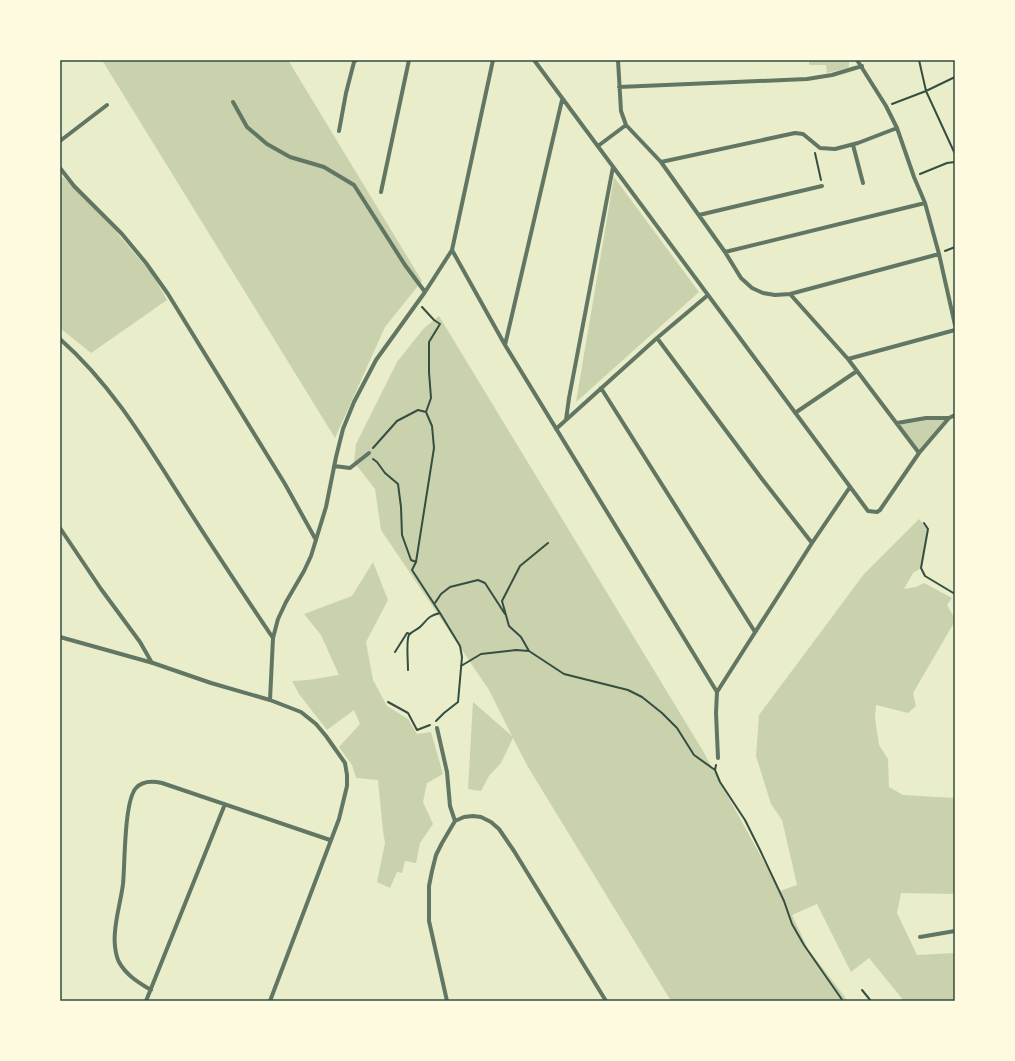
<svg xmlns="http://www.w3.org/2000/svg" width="1015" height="1061" font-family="Karla,sans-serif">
	<rect width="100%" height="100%" fill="#e9edc9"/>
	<path fill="#cad2ad" d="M102,60h186l134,221 -37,46 -50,111z
		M809,60h40v6l-1,2 -21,5 -1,-8h-17z
		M60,176l4,2 48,49 40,47 15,26 -76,53 -31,-25z
		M614,177l85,115 -123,110z
		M439,316l264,435 77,140 17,-6 -15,-65 -11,-16 -15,-48 3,-41 105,-141 55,-55 9,10 -7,39 -8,5 -9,16 12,-2 8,-4 28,15 -5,7 8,14v2l-42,72 3,13 -8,7 -32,-8 -1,13 4,27 9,14 1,28 14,8 52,3v96l-54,-1 -4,20 20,42 38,-2v48h-51l-35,-43 -18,14 -34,-68 -25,11 16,34 40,52h-177l-143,-234 -15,-29 -12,25 -12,13 -8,15 -13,-2 5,-87 39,34 -23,-46 -108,-160 -6,-41 -21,-27 2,-18 41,-82 27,-34z
		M926,418h23l-30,35 -22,-30z
		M373,562l15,38 -22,42 7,38 14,26 21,13 9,15 14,-2 12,42 -16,9 -4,19 10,22 -13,19 -4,20 -11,-2 -3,12 -5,-1 -7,16 -13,-6 8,-39 -2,-12 -5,-51 -22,-2 -4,-13 -13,-18 21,-23 -6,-14 -27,20 -28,-36 -7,-13 16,-1 31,-5 -18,-40 -17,-21 48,-18z"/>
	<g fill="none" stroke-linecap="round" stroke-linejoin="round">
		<path stroke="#344e41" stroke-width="2" d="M919,60l7,31 29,63
			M892,104l34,-13 29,-14
			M815,153l6,27
			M920,174l27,-11 8,-1
			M945,251l10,-4
			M422,307l12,13 6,4 -11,18v30l2,26 -5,14
			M373,448l24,-27 21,-11 8,2 6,14 2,22 -18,114
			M373,459l4,3 8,11 13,11 3,23 1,28 9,25 5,2 -4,8 28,43
			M924,523l4,6 -7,39 4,8 30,18
			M435,603l6,-9 9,-7 28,-7 7,3 20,31
			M529,651l-8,-14 -12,-11 -7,-25 18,-35 28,-23
			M395,652l12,-19 3,1
			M461,666l20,-12 35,-4 13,1 35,23 64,16 14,7 20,16 15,15 17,27 21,15
			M408,670c0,-8 -2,-30 1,-35 3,-4 8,-5 11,-8 8,-8 8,-11 20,-14l20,33 2,11 -4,45 -14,11 -8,8
			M388,702l20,11 9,17 13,-5
			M716,765l-1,5 5,12 25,38 15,30 24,51 8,23 12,21 39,56
			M862,990l9,11"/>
		<path stroke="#617663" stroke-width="4" d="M534,60l334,451 9,1 3,-2 39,-57 30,-35
			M618,60l3,51 5,14 35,37 64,90 16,26 11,10 11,5 12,2 15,-1 149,-40
			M857,60l29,46 11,22 17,49 11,26 14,51 16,71
			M619,87l188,-8 25,-4 30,-9
			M233,102l14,25 20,17 23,13 34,10 30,18 51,80 20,27
			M339,131l7,-38 8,-31 2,-2
			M60,141l47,-36
			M853,145l10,38
			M598,146l28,-21
			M661,162l134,-29 8,1 17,14 15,1 23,-6 39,-15
			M60,168l14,18 48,48 24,29 22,31 117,190 31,56
			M381,192l28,-132
			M699,215l123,-29
			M452,250l53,95 212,347
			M725,252l200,-49
			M790,294l58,65 71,94
			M657,338l105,141 50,64
			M60,339c51,45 85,102 121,159 30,47 61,94 92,140
			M505,345l57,-245
			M848,359l107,-29
			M601,388l154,244
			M795,413l62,-42
			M566,420l3,-22 44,-231
			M897,423l29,-5h23l6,-3
			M556,429l101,-91 51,-43
			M334,466l16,2 19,-15
			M60,528l41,61 39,53 12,21
			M60,637l93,26 58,20 59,17 31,12 15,12 10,12 19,27 2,12v11l-8,33 -69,182
			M270,700l3,-62 5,-19 8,-17 18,-31 7,-15 15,-49 10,-50 7,-28 11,-27 22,-42 49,-68 27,-42 41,-190
			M437,728l10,44 3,34 5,15
			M718,758l-2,-45 1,-21 95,-149 38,-56
			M920,937l35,-6
			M151,990c-12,-7 -25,-15 -32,-28 -4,-8 -5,-21 -4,-30 1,-16 6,-32 8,-48 2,-20 1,-83 13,-96 7,-8 17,-7 26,-5l168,57
			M146,1001l79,-197
			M447,1001l-18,-80v-35l3,-15 4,-16 6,-12 13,-22 9,-4 9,-1 8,1 10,5 8,7 15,22 92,150"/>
	</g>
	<rect width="1015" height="1061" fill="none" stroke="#fefae0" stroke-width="122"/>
	<rect x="61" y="61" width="893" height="939" fill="none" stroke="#344e41" stroke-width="1.5"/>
</svg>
